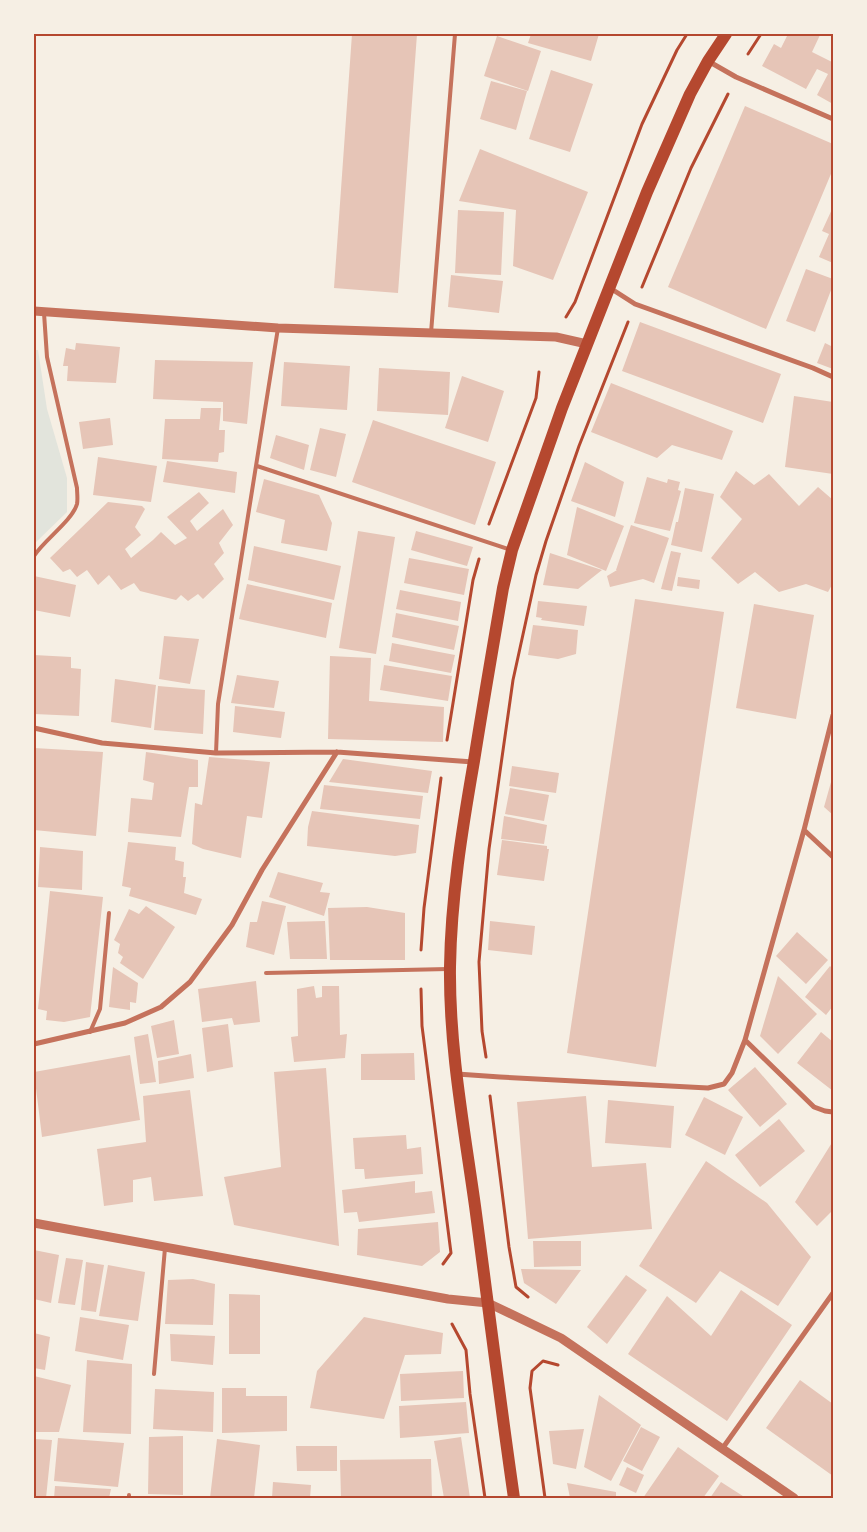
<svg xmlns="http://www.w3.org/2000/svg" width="867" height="1532" font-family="Rubik,sans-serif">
	<rect width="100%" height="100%" fill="#f6efe4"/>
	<path fill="#e2e4dc" d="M34,350h4l9,59 20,69v34l-33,32z"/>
	<path fill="#e6c5b7" d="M352,34h65l-19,259 -64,-5z
		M531,34h68l-8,27 -63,-18z
		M788,34h29l3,1 -8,17 20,10 1,-2v44l-16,-9 11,-21 -11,-5 -11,20 -44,-23 12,-22 7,4z
		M497,36l44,15 -13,40 -44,-15z
		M551,70l42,14 -23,68 -41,-13z
		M491,81l36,10 -11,39 -36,-11z
		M745,106l88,38v25l-67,160 -98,-42z
		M480,149l108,43 -35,88 -40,-14 3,-56 -57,-9z
		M833,207v56l-14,-6 10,-23 -7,-3z
		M458,210l46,2 -3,63 -46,-2z
		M806,269l27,10v6l-18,47 -29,-11z
		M451,275l52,6 -4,32 -51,-6z
		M640,322l141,52 -18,49 -141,-52z
		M76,343l44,4 -4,36 -49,-2 1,-15h-5l3,-18 9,2z
		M825,343l8,4v22l-16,-6z
		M155,360l98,2 -6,62 -24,-3v-19l-70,-3z
		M284,362l66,4 -3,44 -66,-4z
		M379,368l71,4 -2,43 -71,-4z
		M462,376l42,15 -16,51 -43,-14z
		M611,383l122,48 -11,29 -50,-15 -15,13 -66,-26z
		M794,396l39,6v72l-48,-7z
		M201,408h20l-2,22h6l-1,22 -5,1 -1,9 -56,-3 3,-40h35z
		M110,418l3,27 -30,4 -4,-27z
		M373,420l123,42 -21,63 -123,-43z
		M320,428l26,6 -10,43 -26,-7z
		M276,435l33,10 -5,25 -34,-12z
		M98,457l59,9 -6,36 -58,-7z
		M167,461l70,11 -2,21 -72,-11z
		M585,462l39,20 -9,35 -44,-16z
		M736,471l18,14 15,-11 30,32 19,-19 15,13v83l-5,9 -22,-8 -27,8 -24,-20 -17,12 -27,-26 31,-39 -22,-22z
		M647,477l20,6 1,-4 12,3 -2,8 3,1 -11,40 -36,-8z
		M264,479l55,16 13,28 -5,28 -46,-8 4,-23 -29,-8z
		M685,488l29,6 -12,58 -31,-7 5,-23h2z
		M199,492l10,11 -19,18 7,10 26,-22 10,16 -14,18 5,10 -10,11 10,15 -21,20 -5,-5 -10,7 -7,-6 -5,5 -36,-9 -6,-8 -13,7 -12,-15 -11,10 -11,-15 -10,7 -7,-8 -7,3 -13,-14 58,-56 34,4 3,3 -10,18 6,8 -16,14 6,9 22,-18 8,-8 14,13 12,-7 -20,-21z
		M577,507l47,19 -18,45 -39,-16z
		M631,525l38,13 -15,45 -11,-4 -33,8 -3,-11 10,-6h-1z
		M358,531l37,6 -19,117 -37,-6z
		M416,531l57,16 -6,19 -56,-16z
		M254,546l87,20 -7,34 -86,-20z
		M671,551l10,2 -9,38 -11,-2z
		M550,553l52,17 -24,19 -35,-4z
		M409,558l60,11 -5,26 -60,-12z
		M34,576l42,9 -6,32 -36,-7z
		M678,577l22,3 -1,9 -22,-3z
		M247,584l85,19 -6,35 -87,-19z
		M400,590l61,12 -3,19 -62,-12z
		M635,599l89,13 -68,455 -89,-14z
		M538,601l49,5 -3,20 -43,-6 1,-2 -6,-1z
		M754,604l60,11 -18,104 -60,-11z
		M396,613l63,13 -5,24 -62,-13z
		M533,625l45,5 -2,24 -18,5 -30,-4z
		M164,636l35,3 -9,45 -31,-5z
		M392,643l63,12 -4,18 -62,-12z
		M34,655l37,2v11l10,1 -2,47 -45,-2z
		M330,656l41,2 -2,43 75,6 -1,35 -115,-3z
		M384,665l68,11 -4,25 -68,-11z
		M237,675l42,6 -5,27 -43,-5z
		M115,679l41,6 -5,43 -40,-6z
		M158,686l47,4 -2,44 -49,-4z
		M235,706l50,6 -4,26 -48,-6z
		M34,748l69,4 -7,84 -62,-6z
		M146,752l52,8v27h-9l-8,50 -53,-5 3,-34 21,2 2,-17 -11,-3z
		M209,757l61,5 -8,56 -15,-2 -6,42 -38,-9 -11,-5 3,-41 7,2z
		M343,759l89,12 -4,22 -99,-11z
		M512,766l47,7 -3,20 -47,-7z
		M833,775v40l-9,-8z
		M324,785l99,11 -3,23 -100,-10z
		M510,788l39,7 -5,26 -39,-7z
		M312,811l107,14 -3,28 -21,3 -88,-10 1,-19z
		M504,816l43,9 -3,19 -43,-5z
		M502,840l45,6v3h2l-5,32 -47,-6z
		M128,842l48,5 -1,13 9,2 -1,15h3l-2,16 18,6 -6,16 -67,-19 2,-8 -9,-2z
		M40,847l43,4 -1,39 -44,-3z
		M278,872l45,11 -3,9 10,1 -6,23 -55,-19z
		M50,891l53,6 -13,120 -26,5 -18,-2 1,-9 -9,-2z
		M262,901l24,5 -12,49 -28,-8 4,-25h7z
		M146,906l29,21 -32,52 -23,-16 3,-6 -5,-4 2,-9 -6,-4 15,-31 10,5z
		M367,907l38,6v47h-75l-2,-52z
		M325,921l2,38h-37l-3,-37z
		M490,921l45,5 -3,29 -44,-5z
		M797,932l31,28 -22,24 -30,-28z
		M830,966l3,3v37l-7,9 -21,-18z
		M113,967l25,16 -2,20 -6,-1v8l-21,-3z
		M778,976l39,38 -39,40 -18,-18z
		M256,981l4,41 -26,3 -2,-7 -30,4 -4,-33z
		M314,986l2,12 6,-1v-11h17l1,49 7,-1 -2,24 -51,4 -3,-25 7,-1 -1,-47z
		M174,1020l5,34 -22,4 -6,-32z
		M228,1024l5,43 -26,5 -5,-44z
		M821,1032l12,10v49l-36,-28z
		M148,1034l8,48 -16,2 -6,-47z
		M414,1053l1,27h-54v-26z
		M191,1054l3,24 -35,6 -1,-23z
		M130,1055l10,65 -98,17 -8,-65z
		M755,1067l32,37 -27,23 -32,-37z
		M326,1068l13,178 -105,-21 -10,-48 57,-10 -7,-95z
		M190,1090l13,106 -49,5 -3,-24 -18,3v22l-29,4 -7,-57 49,-7 -3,-46z
		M586,1096l6,71 54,-4 6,66 -124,10 -11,-137z
		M704,1097l39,20 -18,38 -40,-20z
		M608,1100l66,6 -3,42 -66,-5z
		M779,1119l26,32 -45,36 -25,-32z
		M406,1135l1,14 14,-2 2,27 -58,5 -1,-10h-9l-2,-31z
		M833,1141v69l-16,16 -22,-24z
		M706,1161l61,42 44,54 -33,49 -58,-35 -24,32 -57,-37z
		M415,1181v12l17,-2 3,22 -76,9 -2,-10 -13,1 -2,-23z
		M438,1222l2,30 -18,14 -65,-11 1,-26z
		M533,1241h48v25l-47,1z
		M34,1250l25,5 -8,48 -17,-4z
		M66,1258l17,2 -8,45 -17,-2z
		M86,1262l18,3 -8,47 -15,-2z
		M108,1265l37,7 -7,49 -39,-5z
		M521,1269l60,1 -25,34 -32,-21z
		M626,1275l21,15 -40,54 -20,-17z
		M193,1279l22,5 -2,41 -48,-1 3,-44z
		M741,1290l51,35 -65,96 -99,-67 39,-58 44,40z
		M229,1294l31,1v59h-31z
		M80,1317l49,8 -6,35 -48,-9z
		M364,1317l79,16 -2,21 -36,1 -21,64 -74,-11 7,-37z
		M34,1333l16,4 -5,33 -11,-2z
		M170,1334l45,2 -2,29 -42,-4z
		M87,1360l45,4 -1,70 -48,-2z
		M463,1371l1,27 -63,3 -1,-27z
		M34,1376l37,9 -12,47h-25z
		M800,1380l33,24v72l-67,-48z
		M222,1388h24v8h41v35l-65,2z
		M155,1389l59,3 -1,40 -60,-3z
		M599,1395l42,30 -30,56 -27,-14z
		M466,1402l3,31 -69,5 -1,-32z
		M641,1427l19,10 -18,34 -19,-10z
		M584,1429l-8,40 -23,-5 -4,-33z
		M183,1436v59l-35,-1 1,-57z
		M461,1437l9,61h-26l-10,-57z
		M58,1438l66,5 -6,44 -64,-6z
		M34,1439l18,1 -6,58h-12z
		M217,1439l43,6 -6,53h-44z
		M296,1446h41v25h-40z
		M678,1447l41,29 -16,22h-60z
		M431,1459l1,39h-91l-1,-38z
		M627,1467l17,8 -8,18 -17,-8z
		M273,1482l38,3 -1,13h-38z
		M721,1482l25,16h-36z
		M567,1483l49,9v6h-46z
		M55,1486l56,3 -2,9h-55z"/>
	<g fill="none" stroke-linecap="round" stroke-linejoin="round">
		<path stroke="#b5482f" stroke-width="3" d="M748,54l13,-20
			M642,287l49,-119 37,-74
			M566,317l9,-15 67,-178 35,-74 10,-16
			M489,524l47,-126 3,-26
			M447,740l26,-160 6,-21
			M421,950l3,-42 17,-130
			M421,989l1,37 29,227 -8,11
			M486,1057l-4,-26 -3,-69 10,-113 24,-169 23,-105 10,-34 33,-95 49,-124
			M490,1096l19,151 7,40 12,10
			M452,1324l14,26 4,44 15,104
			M545,1498l-15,-110 2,-17 11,-10 15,4"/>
		<path stroke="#c5725c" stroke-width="4" d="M431,333l24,-299
			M257,466l254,84
			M34,556c10,-16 38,-35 43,-52 1,-5 0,-11 0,-16l-30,-131 -3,-44
			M216,753l2,-49 60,-376
			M266,973l182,-4
			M90,1032l10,-23 9,-96
			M154,1374l11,-126
			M129,1498v-3"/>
		<path stroke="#c5725c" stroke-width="5" d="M708,61l28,16 97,42
			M610,288l25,16 178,64 20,9
			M34,728l68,15 114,10 121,-1 136,10
			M804,830l29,27
			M745,1040l69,67 11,4 8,1
			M34,1044l91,-21 36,-16 29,-25 42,-57 30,-55 75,-118
			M457,1074l43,3 208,11 16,-4 8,-11 13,-33 59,-210 29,-115
			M722,1449l111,-156"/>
		<path stroke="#c5725c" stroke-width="9" d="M34,311l244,17 278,9 31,7
			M34,1223l414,76 40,4 73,35 233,160"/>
		<path stroke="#b5482f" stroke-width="12" d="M514,1498c-14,-97 -26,-195 -39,-292 -11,-79 -26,-159 -25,-239 1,-69 12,-137 24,-206 9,-57 19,-115 29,-173l9,-38 50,-142 85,-216 43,-98 18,-33 18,-27"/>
	</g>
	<rect width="867" height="1532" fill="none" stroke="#f6efe4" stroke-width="70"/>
	<rect x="35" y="35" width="797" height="1462" fill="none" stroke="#b5482f" stroke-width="2"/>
</svg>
